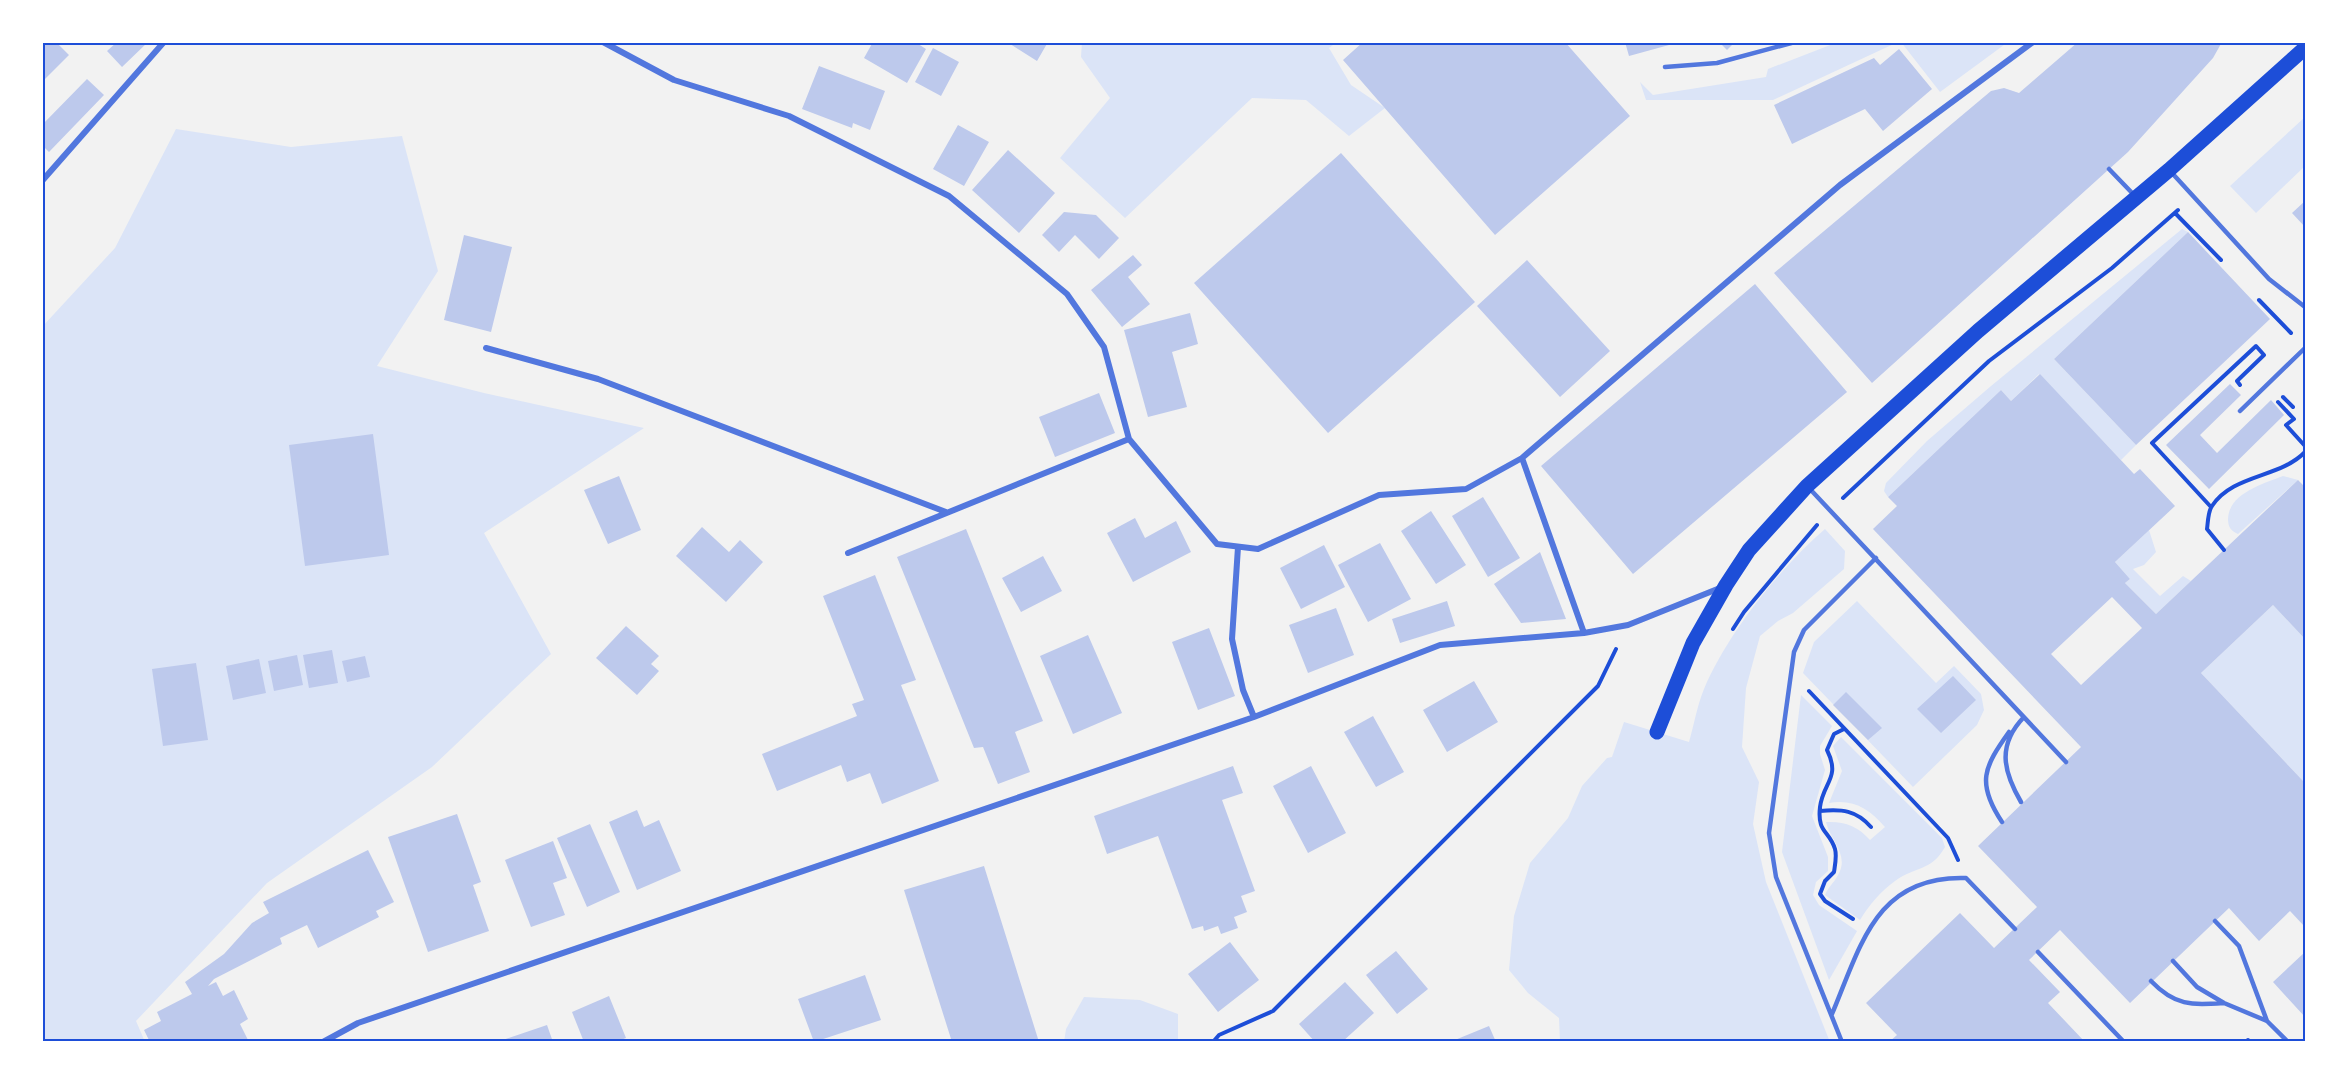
<svg xmlns="http://www.w3.org/2000/svg" width="2347" height="1084" font-family="'Varela Round',sans-serif">
	<rect width="100%" height="100%" fill="#f2f2f2"/>
	<path fill="#dbe4f7" d="M1082,42h255l-8,6 22,37 34,23 -36,28 -43,-36 -54,-2 -127,120 -65,-60 50,-60 -29,-41z
		M1838,42h60l-125,58h-127l-6,-18 13,13 113,-18 2,-8z
		M1901,42h107l-68,50z
		M2305,117v49l-49,47 -26,-27z
		M176,129l115,18 111,-11 36,135 -61,95 107,27 160,35 -160,105 67,121 -119,113 -165,116 -131,138 9,21h-103v-715l73,-79z
		M2182,229l6,3 -134,127 82,86 -15,15 -82,-86 -28,27 -10,-11 -113,107 -4,-6 2,-8 41,-42 64,-55z
		M2283,476l15,4 -60,54c-7,-3 -10,-7 -10,-15 1,-26 35,-35 55,-43z
		M1825,529l20,22 -1,18 -51,44 -15,8 -18,15 -14,52 -4,59 17,35 -6,42 13,58 64,160h-270l-1,-24 -31,-25 -19,-23 5,-54 16,-53 38,-45 14,-32 25,-28 5,-1 12,-35 65,20c5,-17 8,-36 15,-53 24,-56 75,-120 121,-160z
		M2149,530l7,22 -12,13 -11,4 27,27 23,-20 8,5 -35,33 -31,-31 5,-4 -15,-17z
		M1857,601l79,82 18,-17 27,28 3,16 -7,15 -64,62 -110,-114 11,-31z
		M2273,605l32,34v144l-104,-110z
		M1801,695l31,31 -12,20v8l5,16 -13,46 16,41v14l-12,11 -3,13 6,10 38,26 -28,49 -47,-128z
		M1841,737l101,101 3,9c-14,25 -30,19 -50,34 -14,10 -26,24 -35,39l-35,-25c3,-8 9,-12 13,-20 12,-20 -8,-35 -12,-53 18,-1 32,4 44,18l15,-13c-16,-18 -31,-28 -56,-24l13,-32 -9,-25z
		M1084,997l56,3 38,14v28h-114l2,-13z"/>
	<path fill="#bdc9ec" fill-rule="evenodd" d="M42,42h14l13,13 -25,25z
		M117,42h31l-26,25 -15,-16z
		M873,42h42l11,7 -19,34 -43,-25z
		M1007,42h41l-11,19z
		M1363,42h202l65,74 -135,119 -152,-175z
		M1625,42h43l1,3 -40,11z
		M1719,42h16l-8,8z
		M2078,42h144l-9,16 -85,94 -256,231 -98,-110 217,-182 13,-3 15,5z
		M933,48l26,14 -18,34 -26,-14z
		M1899,49l33,40 -49,42 -18,-22 -73,35 -18,-39 100,-47 6,7z
		M819,66l66,25 -15,39 -17,-7 -1,5 -50,-19z
		M87,79l17,16 -55,57 -7,-7v-20z
		M958,125l31,17 -25,44 -31,-17z
		M1008,150l47,43 -36,40 -47,-43z
		M1341,153l134,149 -147,131 -134,-150z
		M2305,201v26l-13,-14z
		M1064,212l32,3 23,23 -20,21 -24,-24 -16,17 -17,-17z
		M2188,232l82,87 -134,126 -82,-86z
		M464,235l48,12 -21,85 -47,-12z
		M1133,255l9,10 -14,12 22,27 -28,23 -31,-37z
		M1527,260l83,91 -50,46 -83,-91z
		M1755,284l92,108 -214,182 -92,-108z
		M1190,313l8,31 -26,8 15,55 -39,10 -24,-87z
		M2040,374l94,100 6,-5 35,37 -60,56 15,17 -5,4 31,31 142,-134 7,7v152l-32,-34 -72,68 104,110v144l-15,-16 -31,30 -30,-33 -99,95 -70,-73 -31,30 31,32 -12,11 37,39h-196l8,-7 -31,-32 94,-90 34,35 43,-41 -59,-61 103,-99 -208,-218 24,-23 -9,-9 113,-107 10,11zM2112,597l30,31 -61,57 -30,-31z
		M2230,384l11,11 -41,40 17,18 54,-53 13,15 -75,74 -43,-44z
		M1099,393l16,40 -60,24 -16,-40z
		M373,434l16,121 -84,11 -16,-121z
		M619,476l22,54 -33,14 -24,-54z
		M1483,497l37,61 -32,19 -36,-61z
		M1431,511l35,54 -30,19 -35,-53z
		M1135,518l10,20 31,-17 15,31 -58,30 -26,-49z
		M702,527l27,25 11,-12 23,22 -37,40 -50,-46z
		M966,529l77,192 -28,11 15,40 -32,12 -15,-37 -9,1 -77,-191z
		M1380,543l31,56 -43,23 -30,-57z
		M1324,545l21,42 -44,22 -21,-41z
		M1540,552l26,67 -45,4 -27,-39z
		M1043,556l19,35 -41,21 -19,-34z
		M875,575l41,105 -15,5 38,96 -57,23 -12,-31 -23,9 -6,-17 -64,26 -15,-37 95,-38 -5,-12 12,-4 -41,-104z
		M1447,601l8,25 -55,17 -8,-24z
		M1336,608l18,47 -46,18 -19,-48z
		M626,626l33,30 -8,8 8,7 -22,24 -41,-37z
		M1209,628l26,68 -37,14 -26,-68z
		M1088,635l34,78 -49,21 -33,-78z
		M332,650l6,33 -29,5 -6,-33z
		M297,655l6,30 -29,6 -6,-30z
		M365,656l5,21 -23,5 -5,-21z
		M259,659l7,34 -33,7 -7,-34z
		M196,663l12,77 -45,6 -11,-77z
		M1953,676l23,24 -35,33 -24,-24z
		M1474,681l24,41 -51,30 -24,-42z
		M1846,692l36,36 -14,12 -35,-35z
		M1373,716l31,56 -28,15 -32,-55z
		M1233,766l10,27 -21,7 33,91 -14,5 6,16 -13,5 4,11 -17,6 -3,-8 -14,5 -1,-5 -11,3 -34,-93 -51,18 -13,-38z
		M1311,766l35,67 -38,20 -35,-67z
		M637,810l7,17 15,-7 22,51 -44,19 -28,-68z
		M457,814l24,68 -8,3 16,46 -61,21 -40,-115z
		M590,824l30,68 -33,15 -30,-69z
		M553,841l14,37 -14,5 12,32 -34,12 -26,-67z
		M368,850l26,52 -18,9 3,6 -61,31 -11,-23 -27,13 2,6 -68,35 -6,7 8,-4 7,14 11,-6 14,29 -8,5 9,18h-99l-6,-12 17,-9 -4,-9 35,-18 -7,-12 39,-28 28,-31 17,-10 -6,-11z
		M984,866l55,176h-87l-48,-152z
		M1230,942l29,38 -41,32 -30,-38z
		M1396,951l32,38 -31,25 -31,-39z
		M2305,952v65l-32,-35z
		M865,975l16,45 -67,22 -16,-43z
		M1345,982l29,31 -32,29h-27l-16,-18z
		M609,996l17,42 -11,4h-31l-12,-30z
		M547,1025l6,17h-56z
		M1489,1026l7,16h-46z"/>
	<g fill="none" stroke-linecap="round" stroke-linejoin="round">
		<path stroke="#1d4ed8" stroke-width="4" d="M2175,213l46,47
			M2259,300l32,33
			M2283,397l10,10
			M2278,402l16,17 -8,6 19,21
			M1843,498l146,-137 123,-93 66,-58
			M2211,507l-59,-64 104,-97 8,9 -27,26 3,4
			M2224,550l-17,-21c1,-7 1,-18 5,-23 21,-32 68,-28 93,-54
			M1733,629l11,-17 73,-87
			M1809,691l139,147 10,22
			M1844,729l-10,5 -7,16c14,28 -4,32 -7,57 -3,26 9,23 15,42 2,7 0,16 -1,23l-9,9 -5,13 5,7 28,18
			M1820,811c22,-2 36,-1 51,16
			M1213,1042l6,-7 54,-24 325,-325 18,-37
			M2246,1042l2,-2"/>
		<path stroke="#5277de" stroke-width="4.5" d="M1665,67l52,-4 78,-21
			M2109,169l26,27
			M2172,173l97,106 36,28
			M2240,411l65,-63
			M1809,488l257,274
			M2021,802c-18,-31 -24,-57 3,-85
			M2002,822c-26,-39 -18,-55 7,-90
			M2215,921l24,25 28,75
			M2038,952l86,90
			M2173,961l24,26 27,16 43,18 21,21
			M2151,981c24,25 40,24 73,22
			M1832,1014c29,-69 44,-139 134,-136l49,51
			M1842,1042l-66,-165 -7,-44 25,-181 10,-22 72,-72"/>
		<path stroke="#5277de" stroke-width="6" d="M603,42l71,38 115,36 160,80 118,98 37,53 25,92
			M42,181l122,-139
			M486,348l112,31 348,133
			M1238,547l-6,92 11,51 11,27
			M848,553l281,-114 88,105 41,5 121,-54 87,-6 56,-31
			M1584,633l-62,-175 318,-273 193,-143
			M323,1042l35,-19 896,-306 186,-72 144,-12 44,-8 92,-37"/>
		<path stroke="#1d4ed8" stroke-width="15" d="M1657,732l36,-89 33,-58 23,-35 58,-64 171,-155 191,-161 136,-122"/>
	</g>
	<rect width="2347" height="1084" fill="none" stroke="#ffffff" stroke-width="87"/>
	<rect x="44" y="44" width="2260" height="996" fill="none" stroke="#1d4ed8" stroke-width="2"/>
</svg>
